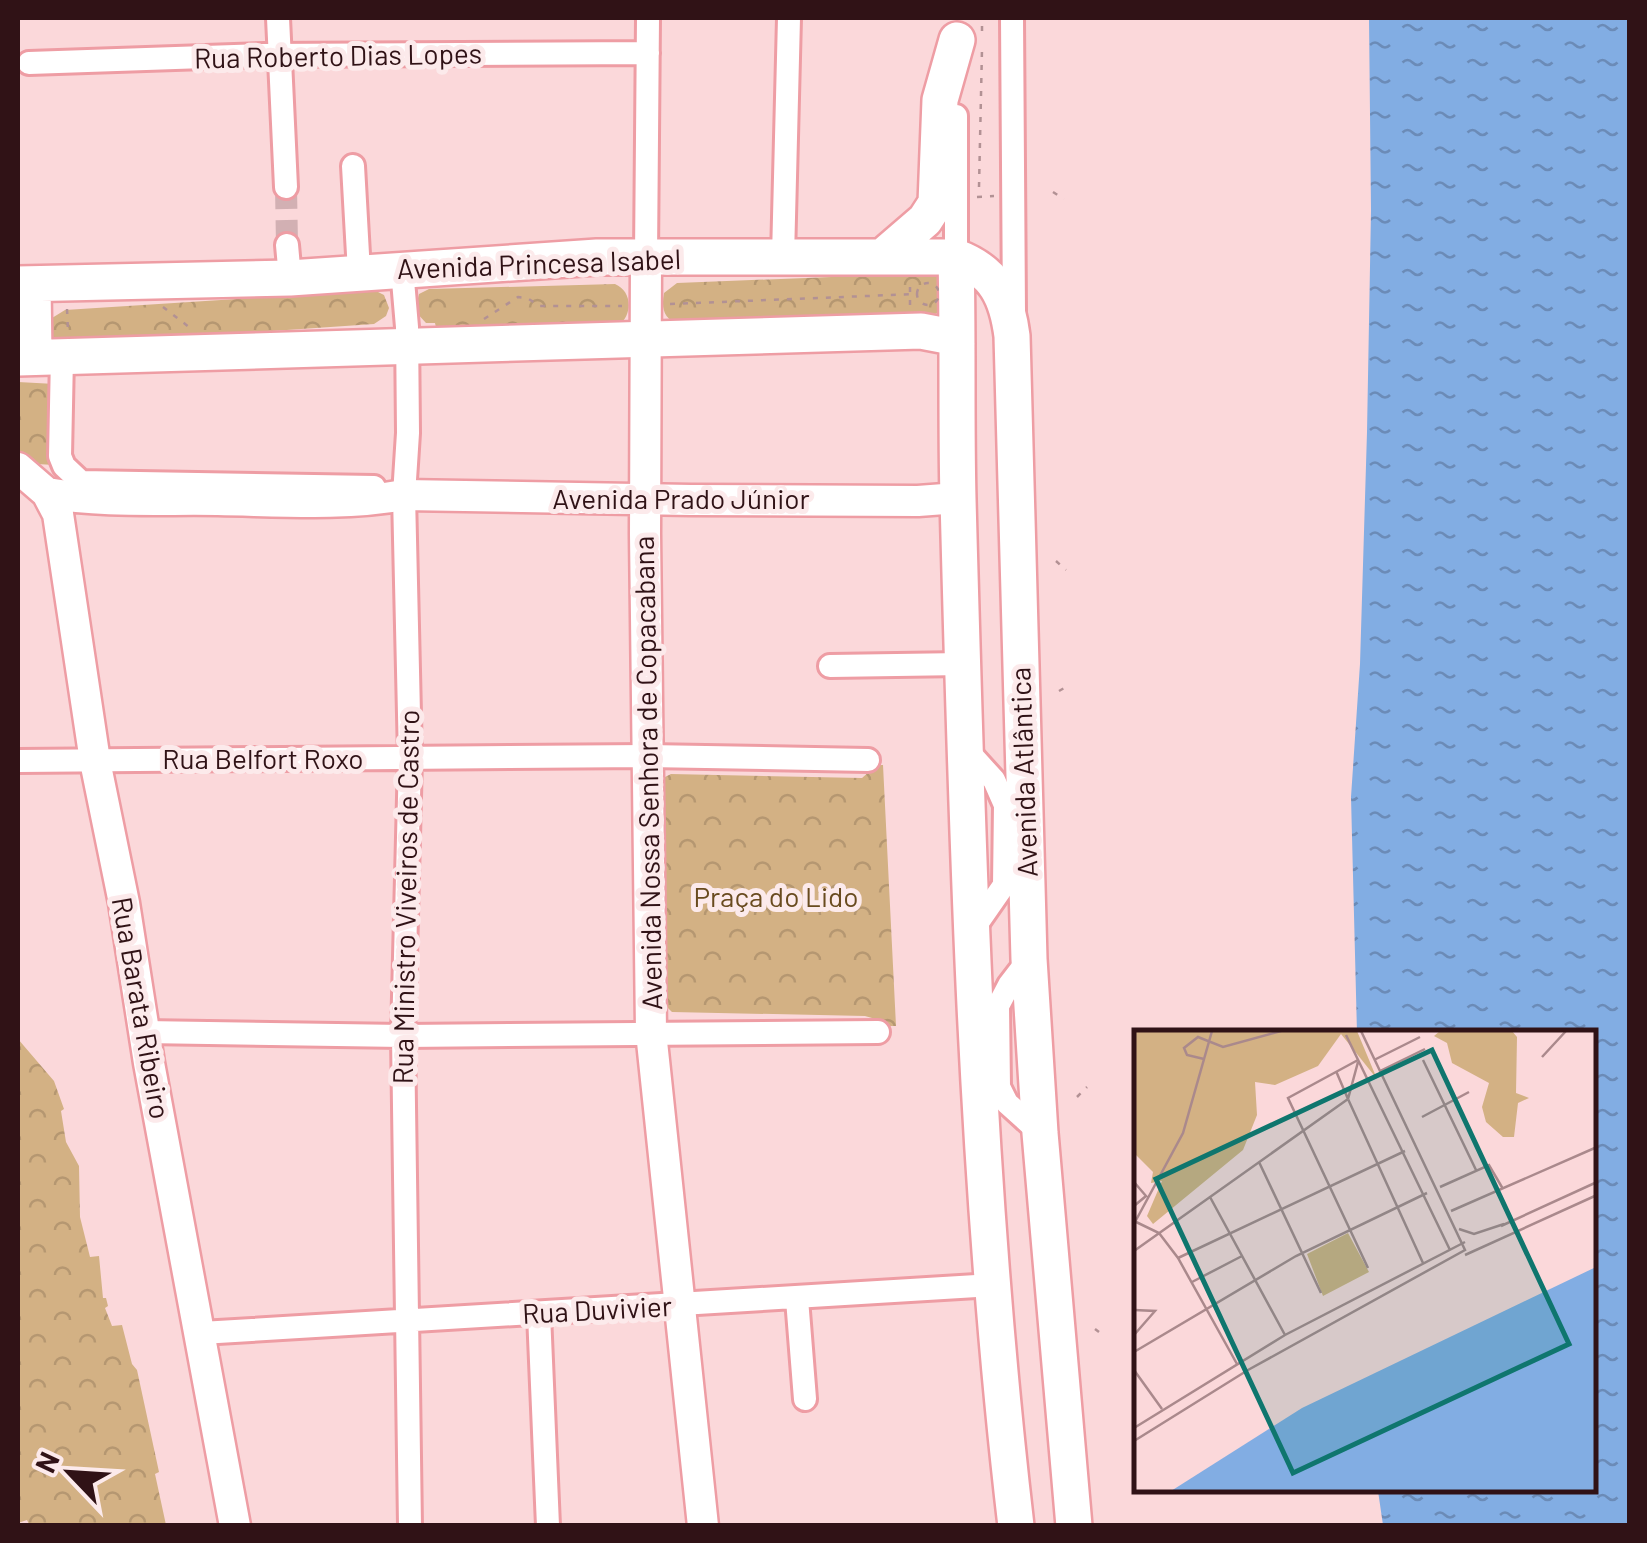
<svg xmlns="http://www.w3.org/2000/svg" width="1647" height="1543" font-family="Barlow,sans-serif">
	<defs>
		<pattern id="forest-crowns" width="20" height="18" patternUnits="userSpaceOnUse" patternTransform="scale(2.5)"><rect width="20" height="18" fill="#d3b184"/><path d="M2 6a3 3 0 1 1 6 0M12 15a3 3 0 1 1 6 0" fill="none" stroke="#b59771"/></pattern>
		<pattern id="water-ripples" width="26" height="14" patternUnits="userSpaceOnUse" patternTransform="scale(2.5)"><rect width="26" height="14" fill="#82ade3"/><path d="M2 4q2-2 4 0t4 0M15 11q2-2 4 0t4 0" fill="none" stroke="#6b8bb7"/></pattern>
	</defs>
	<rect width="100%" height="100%" fill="#fbd8da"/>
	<path fill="url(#forest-crowns)" d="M932,273l11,4 -2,35 -12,4 -250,8c-15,-5 -18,-15 -15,-31l13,-10z
		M615,284c17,7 18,30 4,41l-182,7 -2,-9h-9l-11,-12 4,-17 10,-5z
		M374,290l10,5 5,13 -3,8 -12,8 -310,21 -16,-11 4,-16 13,-8z
		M18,382l37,2v81l-37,-2z
		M877,765h6l13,261h-12l-5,-6 -14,-4 -193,-4 -6,-6 -5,-227 10,-5 191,4z
		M18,1039l36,42 10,28 -3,2 5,31 13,24 1,51 10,40 9,-1 4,42h3l2,8 -3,2 7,18 10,-1 10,39 5,6 22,102 -4,2 11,51 -136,1 -3,-6 -9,3z"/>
	<path fill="url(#water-ripples)" d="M1369,18h260v1507h-246l-5,-34 216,-1v-457h-237l-6,-236 9,-133 7,-232 4,-221z"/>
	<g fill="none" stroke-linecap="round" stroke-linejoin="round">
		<path stroke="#d2b0b3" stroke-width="22" stroke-dasharray="22 11" stroke-linecap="butt" d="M286,187l1,58"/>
		<defs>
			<path id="minor" d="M278,18l8,169
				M1012,18l2,295
				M29,63l236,-8 383,-2
				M353,166l6,106
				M287,245l3,33
				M646,257l2,-239
				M783,257l6,-239
				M956,257v-141
				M402,269l5,58 1,106 -4,62 6,263 -7,278 7,490
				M62,356l-2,100 4,10 17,16 293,5
				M830,666l133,-2
				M965,748l29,32 11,25 -1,80 -32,46
				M18,761l630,-5 220,4
				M1029,959l-20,26 -11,21 1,81 8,16 33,30
				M144,1032l259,4 475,-4
				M797,1299l8,100
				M539,1314l9,212
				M201,1333l792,-48"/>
			<path id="major" d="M646,257l-1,277 6,498 52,494
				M18,468l29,25 11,21 37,247 29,142 25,160 86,463
				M47,493c56,10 114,6 171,7 61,1 126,6 186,-5l287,5 227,1 40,-3"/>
			<path id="highway" d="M882,257l43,-37 11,-17 4,-103 17,-60
				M956,257c2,81 0,162 2,242 9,342 18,687 58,1027
				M18,284l272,-6 307,-21h359c39,14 51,40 56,79l17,623 11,174 34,393
				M33,284l1,73
				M18,358l903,-27 26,5 10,8"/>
		</defs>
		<use href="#minor" stroke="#ee9da4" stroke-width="28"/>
		<use href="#major" stroke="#ee9da4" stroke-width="35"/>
		<use href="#highway" stroke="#ee9da4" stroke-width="40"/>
		<path stroke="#b29194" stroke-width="2.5" stroke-dasharray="5 8" stroke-linecap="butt" d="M982,31v-13
			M979,187l3,-138
			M1053,192l11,7
			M977,197l17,-1
			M917 294a11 11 0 1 1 22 0a11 11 0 1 1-22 0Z
			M670,304l246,-10
			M910,305v-22
			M163,307l26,20
			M67,309l1,22
			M484,319l34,-22 9,1 13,8h82
			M1056,561l10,9
			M1059,691l7,-4
			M1077,1097l10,-10
			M1095,1329l8,6"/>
		<use href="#minor" stroke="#fff" stroke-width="22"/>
		<use href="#major" stroke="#fff" stroke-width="30"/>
		<use href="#highway" stroke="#fff" stroke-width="35"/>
	</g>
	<g text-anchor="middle" stroke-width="10" stroke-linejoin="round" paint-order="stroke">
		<g font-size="28" fill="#301216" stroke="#fceaeb">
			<text transform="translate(338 56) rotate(-1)" y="10">Rua Roberto Dias Lopes</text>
			<text transform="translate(539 264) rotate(-2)" y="10">Avenida Princesa Isabel</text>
			<text x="681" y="509">Avenida Prado Júnior</text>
			<text x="263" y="769">Rua Belfort Roxo</text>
			<text transform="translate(1024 772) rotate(-92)" y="10">Avenida Atlântica</text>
			<text transform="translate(648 773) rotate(-91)" y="10">Avenida Nossa Senhora de Copacabana</text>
			<text transform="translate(406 897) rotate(-89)" y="10">Rua Ministro Viveiros de Castro</text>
			<text transform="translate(141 1008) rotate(80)" y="10">Rua Barata Ribeiro</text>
			<text transform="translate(597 1310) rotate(-3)" y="10">Rua Duvivier</text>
		</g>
		<g font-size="28" fill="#694b1f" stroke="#fceaeb">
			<text x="776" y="907">Praça do Lido</text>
		</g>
	</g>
	<g transform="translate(1134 1030)">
		<rect width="462" height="462" fill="#fbd8da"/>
		<path d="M0,1h223l20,48 -36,-45 -23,32 -43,19 -20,-3 2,33 -14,35 -90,74 -6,-8 15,-35 -11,2 2,-11 -19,-19zM306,1h72l5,6 -1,56 13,5 -11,5 -4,34h-11l-17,-15 -4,-15 7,-24 -37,-20 -5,-20 -13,-7zM214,203l21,39 -46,24 -16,-42z" fill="#d3b184"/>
		<path d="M462,237v224h-425l131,-83z" fill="#82ade3"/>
		<path fill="none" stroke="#aa898c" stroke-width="2.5" d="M212,5l104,215M408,27l24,-26M70,29l-17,-4 -3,-7 14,-11 25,10 58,-16M224,30l-70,38 80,170M240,30l46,-23M289,30l53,110M202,41l12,28M246,41l45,-22M214,69l75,164M214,69l10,-37M288,87l47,-25M125,132l62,131M0,152l12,14 -12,10M306,157l49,-22 14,24M76,167l75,138M317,181l146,-64M0,191l25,12 19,25 59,106M1,192l48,-89 29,-102M367,196l96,-44M325,199l15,5 30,-10M0,221l214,-152M331,225l132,-60M44,228l227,-107M58,252l50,-26M0,280l21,1 -21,24M0,322l162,-96 131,-63M0,340l28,39M0,398l151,-93 180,-93M0,411l114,-71 217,-120 -104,-219"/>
		<path fill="#0f766e" fill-opacity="0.15" stroke="#0f766e" stroke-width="5" d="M298,20l137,294 -276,129 -137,-294z"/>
		<rect width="462" height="462" fill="none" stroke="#301216" stroke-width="5"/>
	</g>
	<rect width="1647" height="1543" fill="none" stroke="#301216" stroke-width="40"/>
	<g transform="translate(70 1473) rotate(295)" stroke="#fceaeb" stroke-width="8" paint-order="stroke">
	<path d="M0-8L18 38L0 25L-18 38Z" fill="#301216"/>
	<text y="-15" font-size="28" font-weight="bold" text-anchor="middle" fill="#301216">N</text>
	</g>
</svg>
